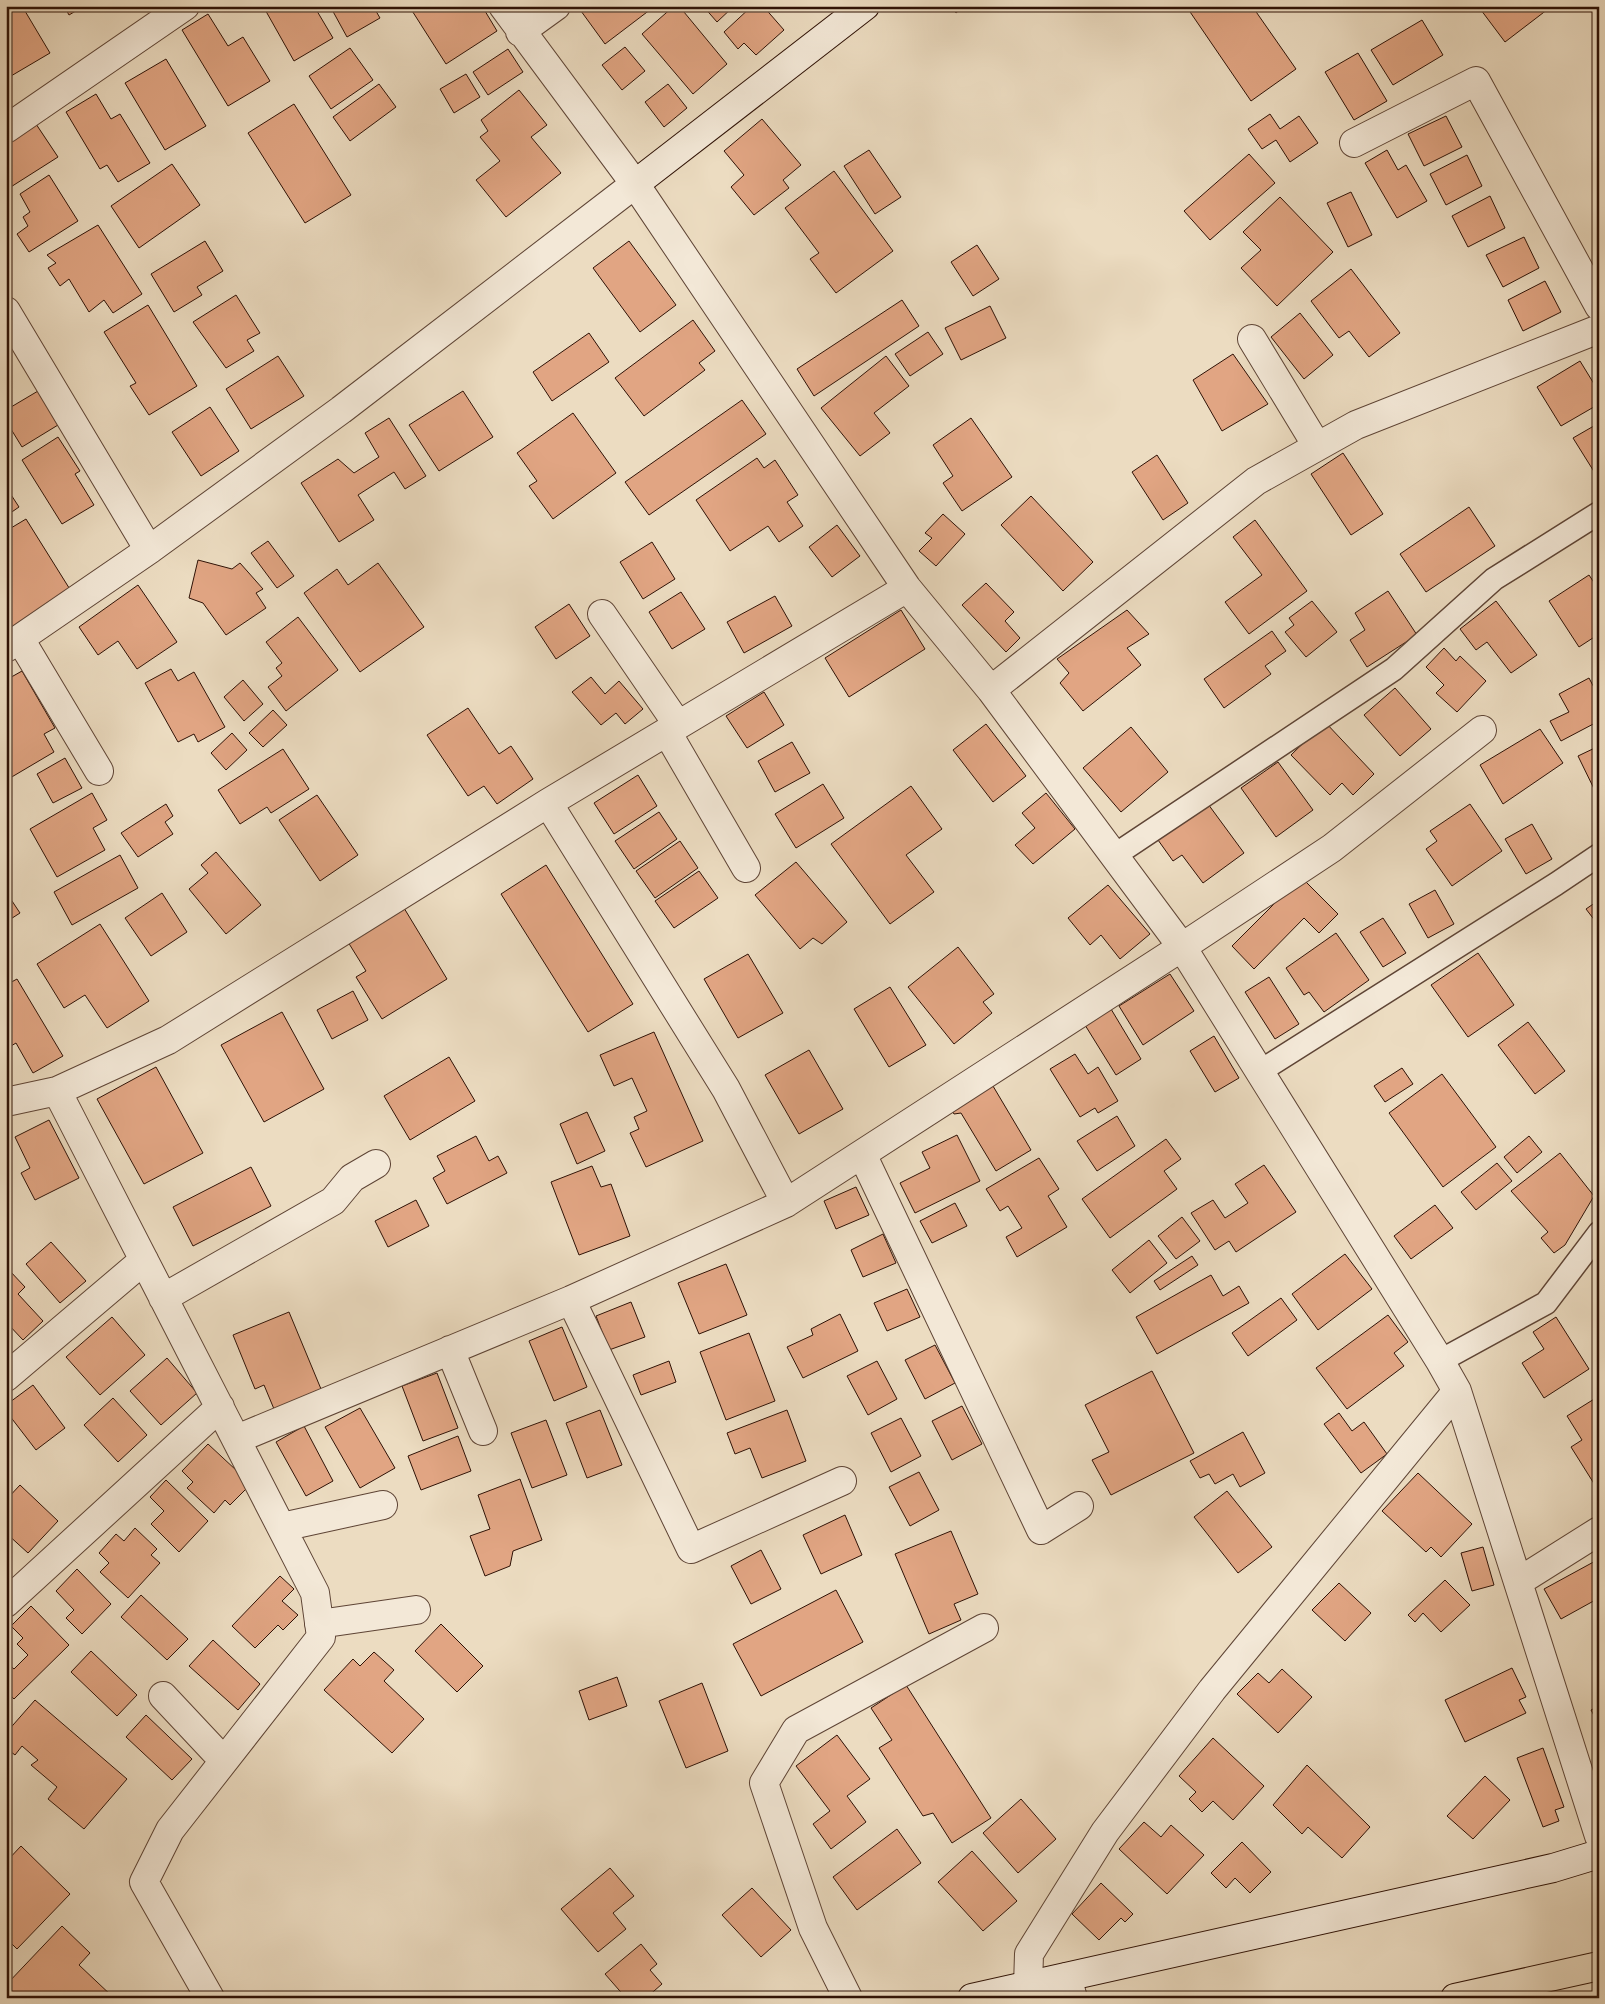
<svg xmlns="http://www.w3.org/2000/svg" width="1605" height="2004" font-family="'Sorts Mill Goudy',serif">
	<rect width="100%" height="100%" fill="#ecdcc1"/>
	<filter id="stains"><feTurbulence type="fractalNoise" baseFrequency=".004" numOctaves="4"/><feColorMatrix values="0 0 0 0 .2 0 0 0 0 .09 0 0 0 0 .02 0 0 0 .5 -.17"/></filter>
	<radialGradient id="worn" r=".72"><stop offset=".6" stop-color="#630" stop-opacity="0"/><stop offset="1" stop-color="#630" stop-opacity=".3"/></radialGradient>
	<path fill="#e1a583" stroke="#2f1206" d="M6,6h16l28,47 -39,23 -5,-7z
		M64,6h20l-15,9z
		M263,6h51l19,32 -39,23z
		M330,6h43l7,12 -33,19z
		M409,6h73l15,25 -51,33z
		M587,6h68l-50,38 -24,-33z
		M674,6h5l48,58 -34,30 -51,-60z
		M703,6h31l-17,16z
		M752,6h11l21,24 -28,25 -12,-12 -6,6 -14,-17z
		M950,6h14l-8,7z
		M1186,6h66l44,63 -45,32z
		M1478,6h74l-47,36z
		M208,14l20,32 15,-9 27,44 -42,25 -46,-76z
		M1422,20l21,35 -50,30 -22,-35z
		M625,47l20,24 -23,19 -20,-25z
		M350,48l23,32 -42,29 -22,-33z
		M508,49l15,23 -35,23 -15,-23z
		M1358,53l29,48 -33,19 -29,-48z
		M166,59l40,67 -41,24 -40,-67z
		M466,74l14,23 -26,16 -14,-24z
		M379,84l17,23 -46,34 -17,-24z
		M668,84l19,24 -23,19 -19,-25z
		M519,90l28,35 -16,12 30,36 -55,44 -30,-37 24,-19 -20,-24 8,-6 -7,-11z
		M96,94l15,25 9,-5 30,49 -32,19 -11,-17 -7,4 -34,-57z
		M294,104l57,91 -46,28 -57,-90z
		M1270,114l10,15 19,-13 19,27 -28,19 -14,-22 -14,9 -14,-20z
		M1446,116l16,31 -38,19 -16,-32z
		M762,119l39,46 -18,15 6,8 -35,27 -23,-28 13,-12 -20,-24z
		M36,124l22,33 -52,33v-47z
		M869,150l32,47 -26,17 -31,-48z
		M1387,150l11,20 8,-5 21,36 -30,17 -32,-55z
		M1249,154l26,29 -65,57 -26,-29z
		M1467,155l15,31 -36,19 -16,-31z
		M172,164l28,41 -61,43 -28,-42z
		M834,171l59,80 -57,42 -26,-34 9,-6 -34,-45z
		M49,175l29,46 -49,31 -12,-18 11,-8 -5,-9 7,-5 -10,-18z
		M1351,192l21,43 -24,12 -21,-44z
		M1490,196l15,32 -37,19 -16,-31z
		M1280,197l53,55 -56,54 -36,-38 20,-18 -18,-18z
		M98,225l44,69 -29,19 -9,-13 -15,12 -20,-33 -9,7 -12,-18 8,-5 -9,-8z
		M1524,237l15,31 -36,19 -17,-32z
		M205,241l18,30 -26,16 5,8 -28,17 -23,-38z
		M629,241l47,64 -36,27 -47,-64z
		M977,245l22,34 -26,17 -22,-34z
		M1351,269l49,64 -31,24 -20,-26 -10,7 -28,-37z
		M1545,281l16,31 -38,19 -15,-31z
		M236,295l24,38 -13,7 7,11 -28,17 -33,-46z
		M902,300l17,26 -105,70 -17,-27z
		M148,305l49,81 -48,29 -19,-29 6,-3 -32,-51z
		M990,306l16,32 -45,22 -16,-32z
		M1300,313l33,42 -29,24 -33,-42z
		M693,320l22,31 -16,12 6,7 -61,46 -29,-38z
		M928,332l15,22 -33,22 -15,-22z
		M589,333l20,29 -57,39 -19,-29z
		M1233,354l35,50 -46,27 -29,-51z
		M278,356l26,40 -53,33 -25,-40z
		M886,356l23,30 -35,27 16,20 -30,23 -39,-48z
		M1580,361l19,31v12l-38,22 -24,-39z
		M38,391l20,34 -36,22 -16,-26v-11z
		M463,391l30,46 -54,34 -30,-46z
		M742,400l24,34 -117,81 -24,-33z
		M210,407l29,44 -38,25 -29,-44z
		M573,413l43,60 -63,46 -24,-33 8,-5 -20,-28z
		M389,418l37,58 -21,13 -11,-17 -36,23 16,25 -35,22 -38,-59 37,-24 16,14 25,-16 -14,-24z
		M971,418l41,59 -50,34 -19,-28 10,-7 -20,-31z
		M1599,423v54l-1,1 -25,-40z
		M58,437l22,34 -5,3 19,31 -32,19 -40,-64z
		M1343,453l40,61 -32,21 -40,-61z
		M1157,455l31,48 -25,17 -31,-48z
		M757,458l7,10 11,-8 23,35 -11,7 16,24 -24,16 -11,-16 -38,25 -34,-51z
		M6,487l13,20 -13,9z
		M1031,496l62,66 -30,29 -62,-66z
		M1469,507l26,39 -69,46 -26,-38z
		M943,514l22,20 -29,32 -17,-15 13,-13 -7,-5z
		M26,519l45,72 -63,39 -2,-2v-97z
		M1255,520l52,71 -58,43 -24,-32 37,-27 -29,-38z
		M837,525l23,31 -28,21 -23,-30z
		M268,541l26,35 -17,12 -26,-35z
		M652,542l23,37 -32,20 -23,-37z
		M198,560l34,9 8,-6 23,26 -7,4 10,15 -40,27 -23,-32 -14,-5z
		M378,563l46,64 -64,45 -56,-79 33,-24 11,16z
		M1589,575l10,15v44l-20,13 -30,-46z
		M986,583l28,29 -9,9 15,17 -14,14 -44,-47z
		M138,585l39,57 -40,27 -19,-28 -20,14 -19,-28z
		M1388,591l29,44 -50,32 -17,-27 15,-10 -10,-17z
		M681,592l24,37 -33,20 -23,-37z
		M775,596l17,30 -48,27 -17,-31z
		M1312,601l25,31 -31,25 -21,-25 9,-7 -5,-7z
		M1496,601l41,54 -26,18 -24,-31 -11,8 -16,-21z
		M569,604l21,32 -34,23 -21,-32z
		M901,610l24,39 -76,48 -24,-39z
		M1127,610l22,24 -22,14 14,17 -58,46 -23,-28 9,-10 -12,-14z
		M298,617l40,53 -52,41 -18,-24 14,-11 -6,-8 6,-5 -16,-21z
		M1272,631l14,20 -21,15 6,8 -47,34 -20,-29z
		M1444,648l12,13 4,-5 26,25 -29,31 -21,-19 8,-8 -18,-18z
		M171,669l7,12 16,-9 31,55 -27,15 -4,-8 -16,8 -33,-59z
		M22,671l33,57 -11,6 10,18 -44,26 -4,-7v-91z
		M591,677l14,17 14,-13 24,28 -18,15 -9,-11 -15,12 -29,-33z
		M1589,678l10,19v17l-3,1 3,6 -38,20 -11,-20 19,-9 -10,-18z
		M243,680l20,24 -19,17 -20,-24z
		M1395,688l36,41 -31,27 -36,-41z
		M764,692l20,33 -37,23 -21,-32z
		M468,708l31,46 12,-8 22,33 -36,25 -13,-18 -16,10 -41,-61z
		M273,710l14,15 -24,22 -14,-14z
		M1325,722l49,52 -21,21 -11,-12 -12,12 -39,-40z
		M986,724l40,52 -33,26 -40,-52z
		M1131,727l37,45 -47,40 -38,-44z
		M1540,729l23,34 -60,41 -23,-39z
		M232,733l15,17 -21,20 -15,-17z
		M792,742l18,31 -35,19 -17,-31z
		M1599,746v53l-21,-43z
		M283,749l26,40 -38,24 -4,-6 -27,17 -22,-34z
		M65,758l17,30 -29,15 -16,-29z
		M1278,762l35,48 -37,27 -35,-49z
		M638,775l19,31 -43,28 -20,-31z
		M823,784l21,34 -48,30 -21,-34z
		M911,786l31,43 -36,26 28,37 -44,32 -59,-80z
		M92,793l15,27 -14,8 12,22 -48,27 -27,-48z
		M1046,793l29,36 -42,35 -18,-19 20,-17 -13,-15z
		M317,795l41,60 -38,26 -41,-61z
		M166,804l7,12 -8,6 8,12 -35,23 -17,-24z
		M1208,804l36,49 -41,30 -21,-28 -9,6 -15,-21z
		M1470,804l32,47 -50,35 -26,-37 11,-8 -7,-10z
		M659,812l18,27 -43,30 -19,-28z
		M1532,824l20,35 -26,15 -21,-35z
		M680,841l18,27 -43,30 -19,-27z
		M216,852l45,53 -35,29 -37,-45 19,-16 -7,-8z
		M120,855l18,33 -66,37 -18,-33z
		M796,862l51,60 -25,22 -9,-6 -13,11 -45,-54z
		M546,865l87,139 -45,28 -87,-138z
		M699,871l19,27 -44,30 -19,-27z
		M1301,877l37,37 -19,19 -15,-15 -50,51 -22,-23z
		M1108,885l42,49 -30,25 -19,-24 -11,10 -22,-27z
		M1435,890l19,34 -26,14 -19,-34z
		M6,892l14,21 -14,9z
		M162,893l25,39 -36,24 -26,-38z
		M1599,900v26l-13,-17z
		M404,908l43,71 -65,40 -26,-42 10,-6 -18,-29z
		M1383,918l23,35 -23,14 -23,-35z
		M100,924l49,77 -42,27 -22,-33 -21,13 -27,-44z
		M1336,933l33,47 -45,32 -15,-20 -5,3 -18,-27z
		M958,947l36,47 -11,8 9,11 -38,31 -46,-57z
		M1478,953l36,52 -46,32 -37,-52z
		M748,954l35,59 -45,25 -34,-59z
		M1170,974l24,37 -51,34 -24,-39z
		M1269,977l30,47 -24,15 -30,-47z
		M17,979l46,77 -30,17 -17,-30 -10,6v-64z
		M890,987l36,58 -37,22 -35,-58z
		M353,991l15,29 -36,19 -15,-29z
		M1111,1009l30,50 -25,16 -31,-50z
		M282,1012l42,77 -60,33 -43,-77z
		M1528,1022l37,49 -30,23 -37,-49z
		M654,1032l49,109 -57,26 -16,-34 9,-4 -5,-12 13,-6 -15,-33 -18,8 -14,-31z
		M1214,1036l25,42 -24,14 -25,-41z
		M809,1050l34,59 -44,25 -34,-59z
		M1075,1054l13,20 10,-7 20,34 -20,12 -3,-5 -15,9 -30,-48z
		M449,1057l26,44 -65,39 -26,-44z
		M156,1067l47,86 -59,31 -47,-85z
		M1402,1068l11,16 -28,18 -11,-16z
		M1442,1074l54,73 -53,40 -54,-74z
		M990,1081l41,69 -35,21 -35,-58 -7,1 -5,-8z
		M587,1112l18,39 -28,13 -17,-40z
		M1117,1116l18,30 -38,25 -20,-30z
		M49,1120l30,58 -44,22 -14,-27 9,-5 -15,-31z
		M957,1135l23,46 -65,32 -15,-30 30,-15 -8,-16z
		M476,1136l13,25 9,-5 9,17 -60,31 -14,-26 12,-7 -8,-15z
		M1529,1136l13,16 -25,21 -13,-16z
		M1166,1139l15,20 -17,12 13,18 -67,49 -28,-39z
		M1560,1153l34,43 -29,49 -11,8 -13,-15 7,-6 -37,-41z
		M1039,1158l20,31 -11,7 19,31 -50,30 -11,-20 16,-9 -14,-22 -8,5 -14,-22z
		M1497,1163l15,18 -36,29 -15,-18z
		M1264,1165l32,47 -60,40 -7,-11 -14,9 -24,-37 22,-13 12,18 23,-15 -13,-19z
		M592,1166l9,21 10,-3 19,52 -51,19 -28,-73z
		M251,1167l20,39 -78,40 -20,-39z
		M856,1187l13,28 -33,14 -12,-28z
		M416,1200l13,26 -41,21 -13,-26z
		M955,1203l12,23 -35,17 -12,-22z
		M1435,1205l18,23 -42,31 -17,-23z
		M1182,1217l18,24 -24,18 -18,-23z
		M883,1234l13,29 -33,14 -12,-27z
		M1149,1240l18,23 -37,30 -18,-23z
		M51,1242l35,39 -26,22 -34,-39z
		M1345,1254l27,35 -54,41 -26,-36z
		M1192,1256l6,9 -38,25 -6,-9z
		M726,1264l21,51 -48,19 -21,-51z
		M9,1270l16,17 -7,7 25,27 -20,19 -17,-18v-49z
		M1211,1275l12,21 16,-10 10,17 -92,51 -21,-37z
		M907,1289l13,28 -33,14 -13,-28z
		M1281,1298l16,22 -49,36 -16,-23z
		M631,1302l14,35 -36,13 -13,-34z
		M289,1312l32,77 -47,20 -10,-24 -9,4 -22,-54z
		M840,1314l18,37 -55,27 -16,-31 26,-12 -2,-6z
		M1388,1315l20,27 -14,11 10,13 -57,43 -31,-41z
		M112,1317l33,38 -45,40 -34,-38z
		M1556,1317l33,52 -45,29 -22,-35 22,-14 -11,-17z
		M562,1327l25,60 -33,14 -25,-60z
		M749,1333l26,68 -49,19 -26,-68z
		M935,1345l20,38 -30,16 -20,-39z
		M167,1358l30,35 -36,32 -31,-34z
		M669,1361l7,21 -35,13 -8,-20z
		M877,1361l20,38 -29,16 -21,-39z
		M1152,1371l42,82 -83,42 -19,-35 17,-8 -24,-47z
		M437,1373l21,55 -35,13 -21,-55z
		M33,1385l32,43 -29,22 -30,-39v-6z
		M1599,1396v94h-1l-27,-43 11,-7 -15,-24z
		M113,1398l34,37 -29,27 -34,-37z
		M962,1406l20,38 -30,16 -20,-39z
		M360,1408l35,60 -35,20 -35,-61z
		M600,1410l22,55 -35,13 -21,-55z
		M787,1410l19,51 -44,17 -12,-30 -15,6 -8,-21z
		M1339,1413l13,18 12,-9 23,32 -26,19 -37,-49z
		M901,1418l20,38 -30,16 -20,-39z
		M546,1420l21,55 -35,13 -21,-55z
		M304,1426l29,55 -27,15 -30,-54z
		M1243,1432l22,41 -25,14 -7,-13 -18,10 -6,-10 -9,4 -10,-17z
		M458,1436l13,35 -50,19 -13,-34z
		M208,1444l43,40 -21,21 -5,-5 -11,13 -27,-25 6,-6 -11,-11z
		M919,1472l20,38 -29,16 -21,-39z
		M1418,1473l54,51 -31,33 -10,-10 -5,5 -44,-41z
		M520,1479l22,61 -29,11 -3,15 -25,10 -15,-40 20,-7 -12,-34z
		M166,1480l42,41 -29,31 -28,-28 13,-13 -14,-14z
		M20,1485l38,36 -30,32 -22,-20v-33z
		M1227,1491l45,56 -34,26 -44,-56z
		M845,1515l17,40 -41,19 -18,-39z
		M135,1528l22,21 -6,6 9,8 -32,35 -28,-26 9,-9 -10,-10 17,-19 8,7z
		M951,1531l27,63 -24,10 7,16 -32,14 -34,-80z
		M1483,1547l11,38 -22,6 -11,-38z
		M761,1550l20,39 -30,15 -20,-38z
		M6,1557l5,5 -5,5z
		M1599,1559v39l-38,21 -17,-30z
		M77,1569l34,35 -29,30 -16,-16 8,-8 -18,-19z
		M280,1576l14,13 -12,12 16,14 -15,15 -5,-5 -23,23 -23,-22z
		M1445,1580l25,25 -29,27 -18,-19 -8,9 -7,-7z
		M1339,1583l32,30 -26,28 -33,-31z
		M836,1590l27,52 -102,54 -28,-52z
		M141,1595l47,44 -21,21 -46,-43z
		M31,1606l38,39 -55,54 -8,-8v-29l8,7 14,-14 -11,-11 6,-6 -12,-12z
		M441,1624l42,42 -26,26 -42,-41z
		M213,1640l47,44 -22,26 -49,-44z
		M91,1651l46,44 -20,21 -46,-44z
		M374,1652l20,18 -10,11 40,38 -32,34 -68,-63 29,-31 7,7z
		M1512,1668l14,29 -7,3 7,13 -61,29 -20,-42z
		M1282,1669l30,28 -34,36 -41,-39 21,-21 11,10z
		M617,1677l10,29 -38,14 -10,-29z
		M702,1683l26,68 -42,17 -27,-67z
		M906,1685l85,133 -39,25 -19,-30 -10,3 -44,-68 13,-8 -21,-32z
		M35,1700l92,79 -43,50 -36,-30 9,-12 -26,-22 7,-5 -16,-14 -7,9 -9,-7v-15z
		M1599,1706v19l-8,-15z
		M146,1715l46,44 -20,21 -46,-43z
		M837,1735l33,44 -23,17 19,26 -35,27 -18,-25 17,-13 -34,-45z
		M1213,1738l51,48 -31,34 -20,-19 -11,11 -13,-13 7,-7 -17,-16z
		M1543,1748l21,59 -9,3 4,11 -16,6 -26,-69z
		M1307,1765l63,62 -28,31 -34,-31 -6,7 -29,-29z
		M1485,1776l25,24 -37,39 -26,-23z
		M1021,1799l35,40 -38,34 -35,-40z
		M1144,1822l17,15 10,-12 33,30 -37,39 -48,-45z
		M897,1829l24,34 -64,47 -24,-33z
		M1242,1842l29,30 -21,21 -15,-15 -9,10 -15,-15z
		M21,1846l49,48 -53,55 -11,-11v-76z
		M972,1851l45,50 -34,30 -45,-49z
		M610,1868l24,28 -21,17 13,16 -28,23 -37,-43z
		M1101,1883l32,31 -8,8 -4,-4 -22,22 -27,-26z
		M752,1888l39,42 -30,27 -39,-42z
		M62,1926l28,27 -11,12 35,33h-108v-13z
		M641,1944l16,20 -7,6 12,14 -16,14h-20l-21,-24z"/>
	<g fill="none" stroke-linecap="round" stroke-linejoin="round">
		<defs>
			<path id="lane" d="M1115,855l279,-186 100,-90 105,-66
				M1259,1072l297,-188 43,-29
				M1440,1361l106,-58 53,-70"/>
			<path id="street" d="M503,6l132,178 272,404 84,102 191,257 258,414 17,30 142,445
				M520,32l36,-26
				M6,129l179,-123
				M1354,143l122,-62 123,225
				M6,311l143,239
				M1252,339l65,107
				M602,614l76,111
				M20,639l79,132
				M6,648l143,-98 192,-140 294,-226
				M991,690l265,-209 100,-56 243,-96
				M667,732l79,136
				M548,803l178,286 60,114 396,-256 150,-99 150,-118
				M57,1091l258,502 6,44 -151,193 -26,52 66,116
				M6,1102l51,-11 111,-51 380,-237 359,-215
				M862,1154l179,376 38,-24
				M163,1298l170,-97 19,-23 24,-14
				M571,1300l120,249 151,-68
				M450,1350l33,81
				M6,1377l138,-117
				M237,1439l334,-139 215,-97
				M282,1527l101,-22
				M1518,1582l81,-51
				M6,1603l214,-196
				M319,1624l97,-14
				M163,1696l61,65
				M1067,1977l6,21
				M1028,1986l1,-32 76,-122 107,-142 245,-299
				M848,1998l-35,-70 -49,-145 32,-53 188,-102"/>
			<path id="secondary" d="M635,184l230,-178
				M972,1998l581,-130 46,-14"/>
			<path id="highway" d="M1455,1998l144,-32"/>
		</defs>
		<use href="#lane" stroke="#5e4435" stroke-width="25"/>
		<use href="#street" stroke="#5e4435" stroke-width="30"/>
		<use href="#secondary" stroke="#2f1206" stroke-width="30"/>
		<use href="#highway" stroke="#2f1206" stroke-width="30"/>
		<use href="#lane" stroke="#f3e8d7" stroke-width="22"/>
		<use href="#street" stroke="#f3e8d7" stroke-width="28"/>
		<use href="#secondary" stroke="#f3e8d7" stroke-width="28"/>
		<use href="#highway" stroke="#ecdcc1" stroke-width="28"/>
	</g>
	<rect width="1605" height="2004" fill="none" stroke="#ecdcc1" stroke-width="25"/>
	<rect x="8" y="8" width="1590" height="1989" fill="none" stroke="#2f1206" stroke-width="2.5"/>
	<rect x="12" y="12" width="1580" height="1979" fill="none" stroke="#2f1206"/>
	<rect width="100%" height="100%" filter="url(#stains)"/>
	<rect width="100%" height="100%" fill="url(#worn)"/>
</svg>
